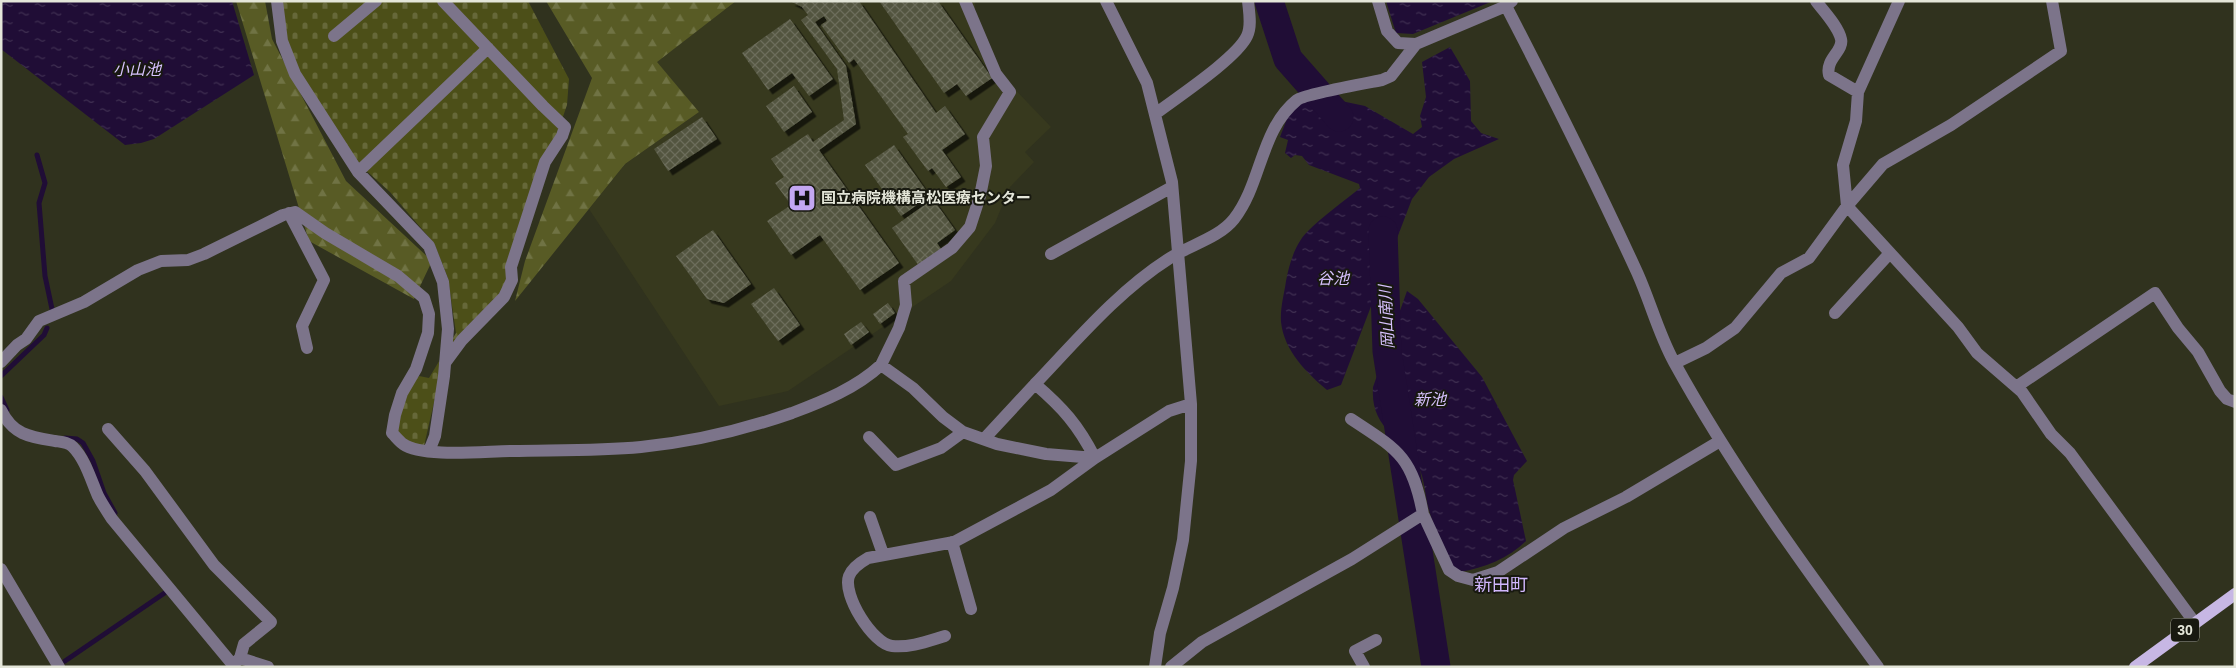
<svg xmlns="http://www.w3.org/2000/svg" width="2236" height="668" font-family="Arial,'Noto Sans JP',sans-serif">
	<defs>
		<pattern id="forest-firs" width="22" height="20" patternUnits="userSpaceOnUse" patternTransform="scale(1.25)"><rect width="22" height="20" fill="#585b25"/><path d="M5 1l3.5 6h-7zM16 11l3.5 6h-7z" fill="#707344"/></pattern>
		<pattern id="cemetery-stones" width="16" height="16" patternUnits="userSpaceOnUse" patternTransform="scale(1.25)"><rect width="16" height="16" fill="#4c4f18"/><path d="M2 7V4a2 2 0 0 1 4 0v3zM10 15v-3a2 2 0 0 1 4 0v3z" fill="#666839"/></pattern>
		<pattern id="water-ripples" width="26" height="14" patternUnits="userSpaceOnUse" patternTransform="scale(1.25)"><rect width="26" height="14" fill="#200d36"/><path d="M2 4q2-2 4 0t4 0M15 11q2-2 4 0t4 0" fill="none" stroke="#403052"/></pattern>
		<pattern id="building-cross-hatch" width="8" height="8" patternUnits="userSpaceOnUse" patternTransform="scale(1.25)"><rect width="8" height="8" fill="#535540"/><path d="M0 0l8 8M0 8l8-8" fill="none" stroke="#6c6d5b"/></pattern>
		<filter id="shadow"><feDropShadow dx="4.5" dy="4.5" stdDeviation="0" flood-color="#0009"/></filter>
	</defs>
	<rect width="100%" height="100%" fill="#30321e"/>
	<path fill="#37391e" d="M736,1h239v11l30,67 46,48 -26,25 9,10 -24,25 -15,36 -44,58 -163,110 -69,15 -130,-197 36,-45 74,-52 -43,-50z"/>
	<path fill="url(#forest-firs)" d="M236,1h29l7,38 74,142 86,80 -18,38 -105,-58z
		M546,1h190l-79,61 42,50 -74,52 -110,137 10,-40 67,-183z"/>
	<path fill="url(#cemetery-stones)" d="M283,1h245l41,78 -2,26 -9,26 -57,163 -41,41 -22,50 -14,61 -15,-3 -14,-13 8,-35 16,-19 10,2 27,-45 -8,-55 -14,-35 -44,-51 -30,-27 -62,-92 -14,-31z"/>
	<path fill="url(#water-ripples)" d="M1,1h231l22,74 -100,64 -13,4 -16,2 -124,-96z
		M1386,1h107l-80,33 -17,-1z
		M1450,47l20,34 1,40 10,12 18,6 -45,20 -25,18 -17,22 -71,186 -14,5c-20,-17 -43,-39 -46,-68 -1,-14 3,-27 5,-41 3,-16 9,-37 21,-49 16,-16 36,-30 53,-44l-1,-4 -50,-19 -7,-9 -7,-1 -4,3 -6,-5 3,-13 -8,-3 8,-21 15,-14 29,-3 33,7 48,28 9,-7 -2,-11 6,-19 -4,-35z
		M1407,291l11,8 64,78 45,84 -13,14 -1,5 13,61c-17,17 -42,27 -66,31l-7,-5c-8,-18 -19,-38 -24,-57 -4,-13 -4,-30 -10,-42 -17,-32 -49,-39 -46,-81z"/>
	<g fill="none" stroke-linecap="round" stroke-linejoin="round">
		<path stroke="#200d36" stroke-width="5" d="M37,155l8,28 -6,20 6,73 7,33
			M1,376l43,-41 3,-7
			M1,397l6,13
			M65,438l12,1 6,4 10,18 11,32 11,20
			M65,661l101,-69"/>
		<path stroke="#200d36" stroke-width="29" d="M1269,1l19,58 51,58
			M1383,231l4,120 49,316"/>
	</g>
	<path fill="url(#building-cross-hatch)" filter="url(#shadow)" d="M790,1h69l77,112 9,-7 20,28 -23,16 19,27 -15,10 -14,-19 -4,3 -25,-34 5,-3 -54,-75 -5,4 -28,-38 6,-4 -3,-5 -9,6 31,44 10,58 -37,26 80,113 -39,27 -40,-55 -29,20 -24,-34 24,-16 -16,-22 9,-6 -13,-18 37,-25 5,8 31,-22 -7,-51 -36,-49 7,-5 -6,-8z
		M879,1h59l54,77 -26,18 -9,-12 -13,9z
		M790,19l43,60 -24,17 -17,-23 -24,17 -26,-37z
		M794,86l18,26 -28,20 -18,-26z
		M702,117l15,22 -49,32 -14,-22z
		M894,145l36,51 -29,20 -36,-51z
		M933,199l22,31 -18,13 4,6 -22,17 -27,-38z
		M713,230l38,54 -27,19 -17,-4 -31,-43z
		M774,288l26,37 -22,16 -27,-37z
		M888,303l7,10 -15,11 -7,-10z
		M861,322l8,10 -18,13 -7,-11z"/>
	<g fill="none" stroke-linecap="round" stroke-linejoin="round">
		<path stroke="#7c748a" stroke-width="12" d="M277,1l5,40 13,33 63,98 71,74 14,36 5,47 -4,47 -9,60 -6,15
			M443,1l100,105 22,21 -3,9 -17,26 -34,105 1,13 -8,17 -42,43 -17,23
			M965,1l31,73 14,18 -27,45 3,29 -6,30 -10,31 -18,21 -48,33 2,24 -7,23 -18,37 32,23 30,29 20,15 34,12 49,10 49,4 74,-47 22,-7
			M1106,1l41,82 25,99 19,222v57l-8,79 -10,48 -13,45 -5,34
			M1378,1l9,30 11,12 18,1
			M1506,1v5c45,87 89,175 130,264 14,30 22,63 38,92 59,107 131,206 204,305
			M1816,1c8,11 22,25 25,38 3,12 -16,20 -12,36l29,17
			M1899,1l-41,91 -2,29 -13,44 4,41 111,121 19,26 45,39 29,42 19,19 125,170
			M334,36l42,-35
			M1155,114c21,-16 82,-56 92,-78 5,-10 2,-24 1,-35
			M358,172l130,-124
			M289,213l35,67 -22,46 5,22
			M1051,254l121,-67
			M1835,313l55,-60
			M1,362l16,-17 9,-6 13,-18 45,-19 54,-32 23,-9 27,-1 16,-6 79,-39 12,-3 30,21 73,43 26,22 5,16 -1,19 -12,36 -14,24 -7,22 -3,18c4,4 7,8 11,11 20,14 83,7 109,7 43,-1 86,0 129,-4 51,-5 102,-17 151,-34 32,-12 64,-25 89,-48
			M1675,363l31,-15 29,-20 46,-55 28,-15 38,-52 36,-42 68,-39 110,-74 -9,-50
			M2016,387l139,-94 23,35 20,24 22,39 7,8 8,3
			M1,410c12,25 29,27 54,31 7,1 13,1 18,6 12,12 18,33 25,49 4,8 9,15 14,23l121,146 -1,2
			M1351,419c47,31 61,37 72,95
			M108,429l37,42 69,94 57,57 -27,22 -4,14 -7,7
			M869,437l27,28 45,-17 22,-16
			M984,439l51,-55
			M870,517l13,37
			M952,542l19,67
			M1,569l58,98
			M945,636c-17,5 -35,12 -53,10 -19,-2 -50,-51 -43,-70 3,-8 12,-14 19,-18l86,-16 97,-52 44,-32c-17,-33 -32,-50 -60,-74 42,-44 83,-93 135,-126 20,-13 49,-20 64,-39 28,-36 26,-89 63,-119 8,-6 70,-17 85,-20l9,-4 25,-32 90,-38 6,-5
			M240,658l28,9
			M1171,667l31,-25 150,-83 71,-45 26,56 9,6 15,4 25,-8 66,-44 62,-31 94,-56
			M1364,667l-9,-16 21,-11"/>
		<path stroke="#c7b7e4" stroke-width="12" d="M2135,667l100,-73"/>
	</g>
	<defs>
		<symbol id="hospital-square" viewBox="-11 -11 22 22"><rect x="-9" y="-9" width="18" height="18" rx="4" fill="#c3a7f2" stroke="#181910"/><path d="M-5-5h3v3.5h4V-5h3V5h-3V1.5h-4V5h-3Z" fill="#111"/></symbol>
	</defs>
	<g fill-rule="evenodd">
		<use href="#hospital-square" x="786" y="182" width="32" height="32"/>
	</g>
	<g text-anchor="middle" stroke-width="4" stroke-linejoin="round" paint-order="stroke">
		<rect fill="#181910" stroke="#a7a89d" stroke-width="1" x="2171" y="618.5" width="28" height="23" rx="4"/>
		<g font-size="14" font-weight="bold" fill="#e4e6d9">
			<text x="2185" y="635">30</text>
		</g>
		<g font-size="15" font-weight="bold" fill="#e4e6d9" stroke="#181910" text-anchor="start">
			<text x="821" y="203">国立病院機構高松医療センター</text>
		</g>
		<g font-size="16" font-style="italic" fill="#d6c1fd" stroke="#181910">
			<text x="137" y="75">小山池</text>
			<text x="1333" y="284">谷池</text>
			<text transform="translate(1386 317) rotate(-93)" y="6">岡山南川</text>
			<text x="1430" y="405">新池</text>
		</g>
		<g font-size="18" fill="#d1b7fd" stroke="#181910">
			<text x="1501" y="591">新田町</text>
		</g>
	</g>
	<rect width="2236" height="668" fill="none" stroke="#e4e6d9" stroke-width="5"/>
</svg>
